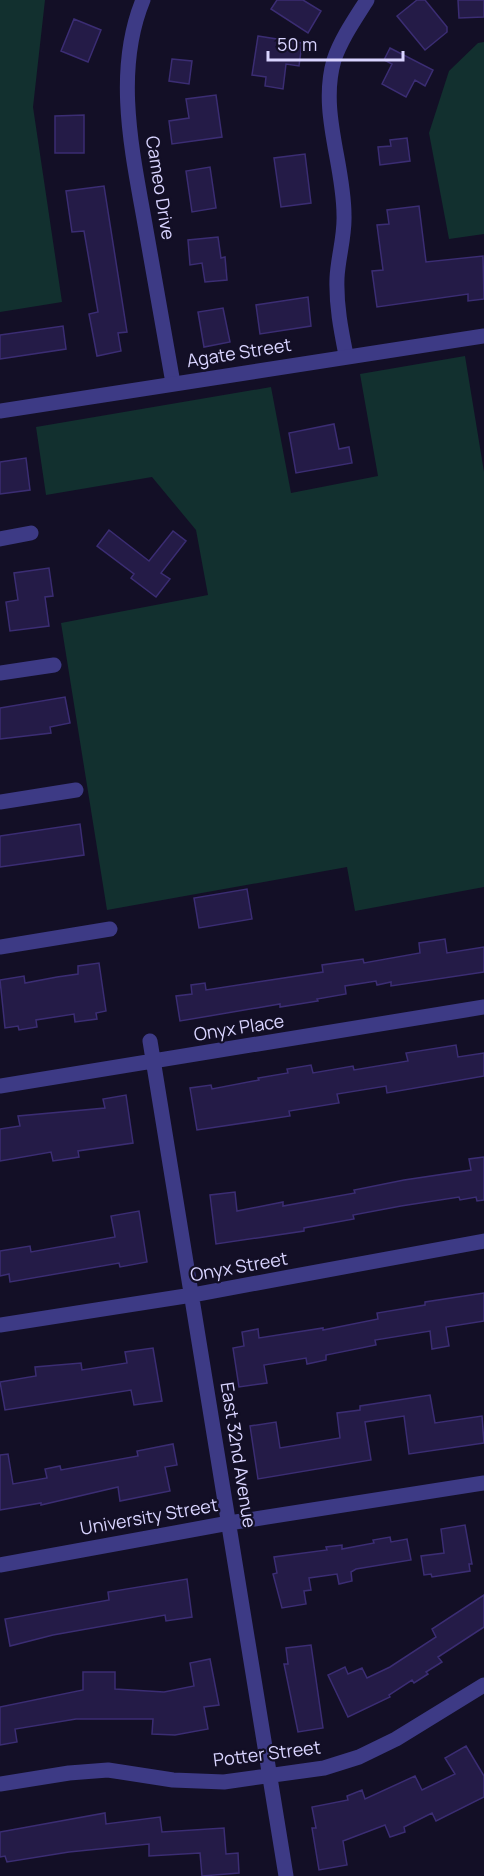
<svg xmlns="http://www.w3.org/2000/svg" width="484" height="1876" font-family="Manrope,sans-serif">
	<rect width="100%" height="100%" fill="#130f26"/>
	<path fill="#12302f" d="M0,0h45l-12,107 29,195 -62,10z
		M484,42v192l-35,5 -20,-106 20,-62 29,-28z
		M465,356l19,116v415l-129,24 -8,-44 -240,43 -46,-287 147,-28 -12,-65 -44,-53 -106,18 -10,-68 235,-40 20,106 87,-17 -18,-102z"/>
	<path fill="#241b47" stroke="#3b2d73" stroke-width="1.5" d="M277,0h26l18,11 -13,22 -37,-24z
		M417,0h8l22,27v5l-22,18 -28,-34z
		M458,0h26v17l-25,1z
		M74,19l27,11 -13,32 -27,-11z
		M258,36l44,7 -3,23 -13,-2 -3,25 -18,-3 1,-9 -14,-2z
		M390,48l43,22 -8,16 -10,-6 -9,17 -24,-13 10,-20 -8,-4z
		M172,59l20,2 -3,23 -20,-3z
		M216,95l6,42 -50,7 -3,-23 20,-3 -3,-19z
		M84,115v38h-29v-37z
		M407,138l3,23 -30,4 -2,-18 13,-1 -1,-6z
		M305,154l6,49 -30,4 -7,-49z
		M210,167l6,41 -24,4 -6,-41z
		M104,186l23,146 -9,1 3,18 -24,5 -8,-42 9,-2 -14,-81 -12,1 -6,-41z
		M419,206l7,56 57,-6 1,43 -16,2v-7l-91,13 -5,-36 11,-1 -6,-45 12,-1 -2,-14z
		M218,237l3,21 4,-1 2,23 -22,2 -3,-19 -12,2 -2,-25z
		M308,297l3,29 -51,8 -4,-29z
		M223,308l7,34 -26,5 -6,-35z
		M63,326l3,23 -66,10v-24z
		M334,424l5,25 10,-2 3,16 -56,10 -7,-40z
		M26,458l4,32 -30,4v-32z
		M109,530l40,31 24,-30 13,10 -25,32 9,6 -14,18 -25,-19 3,-4 -37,-28z
		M49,568l4,28 -8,1 4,29 -39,5 -4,-29 12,-2 -4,-27z
		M65,697l5,26 -20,4 1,6 -51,6v-31z
		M80,824l4,31 -84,12v-31z
		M247,889l5,30 -53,9 -5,-30z
		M445,939l2,14 37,-6v25l-93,14v-4l-14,3 -1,-4 -31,5 1,8 -29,5 1,2 -38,6v-3l-100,17 -4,-25 16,-2 -1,-9 14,-2 1,7 117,-18 -1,-7 41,-6 1,4 56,-10 -1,-10z
		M99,963l7,48 -10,2 1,6 -22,3 -1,-8 -38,6 1,7 -18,3 -1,-4 -13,2 -5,-48 24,-4 1,7 32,-6 21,-3v-8z
		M456,1045l2,12 26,-4v23l-97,17 -1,-7 -49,8 2,9 -50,8 1,5 -93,14 -7,-42 21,-3 1,4 47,-9 -1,-2 30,-5 -1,-4 24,-4 2,8 40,-7 1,4 54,-9 -2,-8z
		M126,1095l7,48 -55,8 1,6 -26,4 -2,-9 -51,9v-32l20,-3 -2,-10 87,-8 -2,-9z
		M484,1157v43l-7,1 -1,-4 -16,3 -1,-3 -58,9 -48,9 1,4 -50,9v3l-88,13 -6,-49 25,-3 2,19 46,-9v4l72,-13 -1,-3 50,-10 67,-10 -2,-11z
		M139,1211l8,51 -27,5 -1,-4 -109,19 -1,-8 -9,2v-25l30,-5 1,6 84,-15 -4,-21z
		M484,1293v28l-38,6 3,19 -17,3 -2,-18 -55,9 1,5 -50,10v5l-19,4 -1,-6 -42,7 3,18 -28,4 -6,-39 11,-2 -2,-14 16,-3 1,9 64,-10v2l55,-11 -1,-6 48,-8v-3z
		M153,1348l9,53 -28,4 -3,-15 -126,20 -5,-28 36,-6 -1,-9 46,-4 1,7 45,-7 -2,-11z
		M430,1395l5,28 47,-7 2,27 -75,11 -5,-38 -39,6 6,38 -113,19 -8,-53 26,-4 4,26 60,-10 -3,-25 23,-3v-4z
		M173,1444l4,21 -12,2 5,24 -50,10 -2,-14 -77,18v-2l-41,7v-55l8,-1 5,30 34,-6 -2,-9 15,-3 1,4 77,-14 -1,-5z
		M465,1525l7,39h-3l1,7 -38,6 -1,-3 -7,1 -3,-19 23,-3 -3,-24z
		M390,1537l1,5 16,-3 4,21 -55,9 -5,3 1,9 -13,3 -2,-10 -28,4 2,12 -7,1 2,13 -24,4 -9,-34 4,-1 -3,-16 53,-7 -1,-3 16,-2v4l32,-6 -1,-3z
		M187,1579l5,38 -26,4 -1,-6 -112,20 -43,11 -5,-27 104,-19 -1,-8z
		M484,1595v32l-46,30 4,5 -16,10 2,2 -14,9 -2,-3 -23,15 1,2 -42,20 -20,-42 17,-8 3,7 14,-6 5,10 23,-11 46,-30 -4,-8z
		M311,1645l12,83 -25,4 -14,-68h4l-2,-16z
		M210,1659l9,46 -15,2 4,22 -33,6 -23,-1 1,-15h-77l-61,10 2,13 -17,3v-38l83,-17v-18h32v17l49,3 30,-6 -4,-23z
		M466,1746l18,30v21l-48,24 -4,-8 -28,14 1,5 -15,5 -5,-12 -42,16 4,24 -28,5 -7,-42h4l-4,-21 36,-7 -1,-4 15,-6 3,9 50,-23 7,14 33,-16 -10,-16z
		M105,1813l1,11 54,-7 2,15 62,-4 2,26 12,-1 1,20 -37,3 -2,-23 -51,3v-12l-80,8 -62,10 -2,-6 -5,1v-25z"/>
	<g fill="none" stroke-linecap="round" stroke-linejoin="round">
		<path stroke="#3d3a85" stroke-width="15" d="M143,0c-30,73 -10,155 3,230 9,51 18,102 27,153
			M346,355c-5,-25 -10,-50 -9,-77 1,-21 8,-42 7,-63 0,-51 -25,-104 -10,-155 7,-21 21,-41 33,-60
			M0,539l31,-6
			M0,673l54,-8
			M0,802l76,-12
			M0,947l110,-18
			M150,1041l136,835
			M0,1086l484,-79
			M0,1325l192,-30 292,-54
			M0,1565l229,-42 255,-40
			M0,1784l69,-11 39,-3 65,10 51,2 100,-14 35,-11 37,-18 88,-54"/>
		<path stroke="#3d3a85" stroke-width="15" d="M0,411l484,-75"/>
	</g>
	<g text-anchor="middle" stroke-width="4.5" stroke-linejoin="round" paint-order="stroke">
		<g font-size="18" fill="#d9d4ff" stroke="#130f26">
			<text transform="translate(160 188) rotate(81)" y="6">Cameo Drive</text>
			<text transform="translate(239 353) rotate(-9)" y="6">Agate Street</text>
			<text transform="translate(239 1028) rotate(-9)" y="6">Onyx Place</text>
			<text transform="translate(239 1267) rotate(-10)" y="6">Onyx Street</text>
			<text transform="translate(238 1455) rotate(81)" y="6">East 32nd Avenue</text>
			<text transform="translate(149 1517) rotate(-10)" y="6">University Street</text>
			<text transform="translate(267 1754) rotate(-7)" y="6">Potter Street</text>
		</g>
	</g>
	<path d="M268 51v9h135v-9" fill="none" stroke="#d9d4ff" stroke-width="3"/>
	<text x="277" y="51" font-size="18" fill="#d9d4ff" stroke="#130f26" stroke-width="4.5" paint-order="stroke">50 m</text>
</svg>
